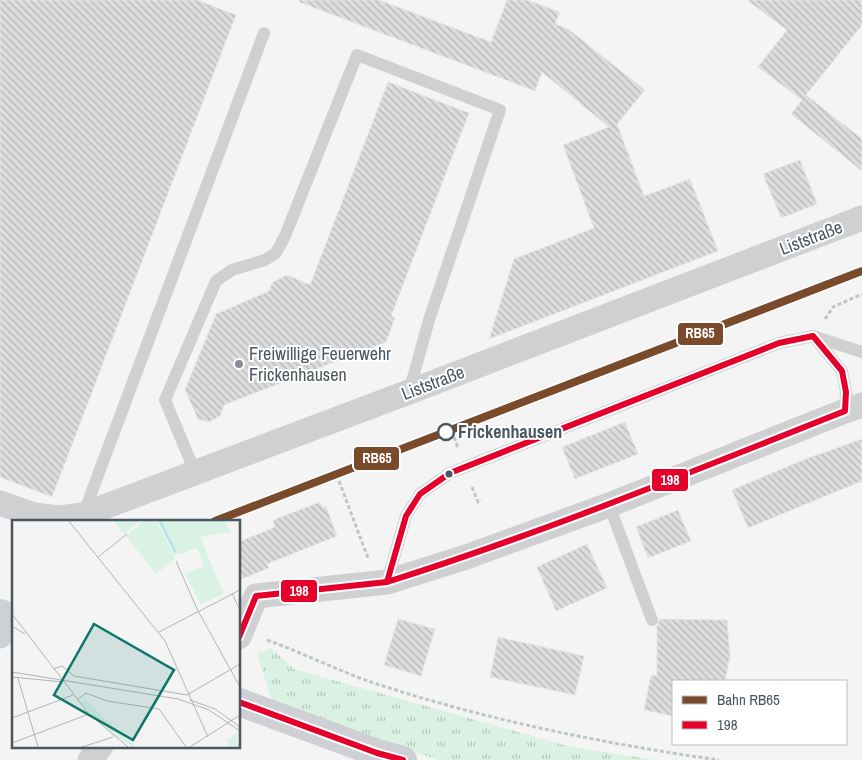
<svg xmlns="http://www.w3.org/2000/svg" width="862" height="760" font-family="'Archivo Narrow',sans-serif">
	<defs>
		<pattern id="grass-tufts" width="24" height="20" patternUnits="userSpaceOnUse" patternTransform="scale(1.25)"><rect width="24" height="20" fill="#d9f2e3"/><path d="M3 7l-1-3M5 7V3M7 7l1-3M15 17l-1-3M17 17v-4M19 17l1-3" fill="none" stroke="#b2c7bb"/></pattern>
		<pattern id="building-back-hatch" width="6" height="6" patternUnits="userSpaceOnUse" patternTransform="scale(1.25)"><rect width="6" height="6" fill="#ddddde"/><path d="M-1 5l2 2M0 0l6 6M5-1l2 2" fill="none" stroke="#b5b6b7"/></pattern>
	</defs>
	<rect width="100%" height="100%" fill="#f4f4f4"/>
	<path fill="url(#grass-tufts)" d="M271,648l23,21 277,78 85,13h-218l-166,-59 -15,-48z"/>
	<path fill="url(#building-back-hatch)" stroke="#e5e6e7" d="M0,0h197l39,15 -184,482 -52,-20z
		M299,0h80l112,42 16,-42h20l33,12 -5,12 13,5 77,61 -28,34 27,72 46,-17 28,72 -229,88 25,-80 80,-31 -31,-83 46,-18 -67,-55 -7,19 -236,-89z
		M747,0h115v25l-56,70 56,44v32l-71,-57 11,-14 -44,-33 29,-37z
		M388,82l81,31 -78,203 4,2 -9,24 -162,63 -4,11 -11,6 -11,-3 -13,-29 31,-76 53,-23 3,-8 15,-8 23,10z
		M800,160l17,44 -36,14 -18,-44z
		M625,422l13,32 -63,25 -13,-32z
		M862,439v42l-114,47 -16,-38 76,-32z
		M320,502l3,6 3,-2 11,30 -70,28 2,4 -30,12v-38l36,-15 -2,-7z
		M678,510l13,31 -43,17 -12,-31z
		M587,544l20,44 -51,23 -19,-44z
		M398,619l37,10 -14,47 -37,-11z
		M660,619l67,1 3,37 -5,24h-52v35l-29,-6 7,-35 6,1v-50z
		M498,637l86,19 -9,39 -85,-18z"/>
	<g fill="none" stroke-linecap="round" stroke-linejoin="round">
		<path stroke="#bcc7c4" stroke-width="3" stroke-dasharray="4 2.5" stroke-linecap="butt" d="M825,319l8,-12 29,-13
			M454,437l4,11
			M339,481l29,77
			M472,487l6,15 3,-2
			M267,640c39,14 77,34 116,46 109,35 223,58 336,74"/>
		<path stroke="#ced0d2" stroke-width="12" d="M813,336l29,35 4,21 -1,19
			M195,472l-30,-72 51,-119 16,-11 33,-10 11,-7 9,-17 72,-181 143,55 -71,210 -20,72
			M609,505l43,115
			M83,515l181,-482
			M387,582l19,-66 14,-22 30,-21 329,-130 34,-7 49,16"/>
		<path stroke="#ced0d2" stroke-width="25" d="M0,503l34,12 25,3 24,-3 326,-123 453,-174
			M0,636l14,-14
			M239,637l17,-41 131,-14 79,-25 143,-52 236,-94 17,-6
			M90,760l11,-14"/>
		<path stroke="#ced0d4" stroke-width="28" d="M0,613l14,5
			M239,702l138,51 26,7"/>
		<defs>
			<path id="bus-1" d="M813,336l29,35 4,21 -1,19c-152,60 -302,122 -458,171l19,-66 14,-22 30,-21 329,-130z
				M239,637l17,-41 131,-14
				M239,702l138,51 26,7"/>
		</defs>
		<use href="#bus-1" stroke="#fff" stroke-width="10"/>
		<use href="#bus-1" stroke="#e4002b" stroke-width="6"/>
		<defs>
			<path id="rail-1" d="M215,521l647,-250"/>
		</defs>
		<use href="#rail-1" stroke="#fff" stroke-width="11"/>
		<use href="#rail-1" stroke="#7a4b2a" stroke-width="8"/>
	</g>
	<circle fill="#868d94" stroke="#fff" stroke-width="2" cx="239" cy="364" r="5"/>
	<circle fill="#fff" stroke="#4a5661" stroke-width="2.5" cx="446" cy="432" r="8"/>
	<circle fill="#4a5661" stroke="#fff" stroke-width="2" cx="449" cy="474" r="4.5"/>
	<g text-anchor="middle" stroke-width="4" stroke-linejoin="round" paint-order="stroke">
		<g font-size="18" fill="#4a5661" stroke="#fff">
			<text transform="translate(811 238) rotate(-21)" y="6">Liststraße</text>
			<text transform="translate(433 383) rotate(-21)" y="6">Liststraße</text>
		</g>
		<g font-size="18" fill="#4a5661" stroke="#fff" text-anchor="start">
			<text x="249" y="360">Freiwillige Feuerwehr<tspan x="249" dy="21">Frickenhausen</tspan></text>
		</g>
		<g font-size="18" font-weight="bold" fill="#4a5661" stroke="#fff" text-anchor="start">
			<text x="458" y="438">Frickenhausen</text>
		</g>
	</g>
	<g transform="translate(12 520)">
		<rect width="228" height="228" fill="#f4f4f4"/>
		<path d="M101,0h28l-17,14zM133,0h11l18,34 1,5 -19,15 -30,-38zM212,0l7,12 -31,5 24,57 -23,10 -16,-30 19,-8 -7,-18 -19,7 -18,-34zM71,178l52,48 -1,1 -21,-11 -31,-32z" fill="#d9f2e3"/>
		<path d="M225,212l2,15h-8l-4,-6z" fill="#d9f2e3"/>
		<path fill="none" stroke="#aee2f0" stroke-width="2.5" d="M147,0l17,33"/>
		<path fill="none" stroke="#b0b5b9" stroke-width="1" d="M56,0l97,121 43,96M86,37l29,-23M164,41l21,48 43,78M220,73l8,17M0,94l77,100 39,33M0,106l13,8M147,112l81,-42M41,149l9,-3 12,10 113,19 53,-31M0,152l166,27 31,11 31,21M0,157l51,5M6,158l20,69M65,180l9,-7 21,8 52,8 27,38M178,180l25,9 25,18M0,198l61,-23M0,223l77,-29M70,227l31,-10M178,227l50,-32"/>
		<path fill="#0f766e" fill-opacity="0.15" stroke="#0f766e" stroke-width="2.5" d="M82,104l80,46 -41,70 -79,-45z"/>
		<rect width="228" height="228" fill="none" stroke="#4a5661" stroke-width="2.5"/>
	</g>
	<g stroke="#fff" stroke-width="2">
		<rect x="677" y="322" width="47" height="24" rx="5" fill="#7a4b2a"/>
		<rect x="353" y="446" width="47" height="25" rx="5" fill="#7a4b2a"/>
		<rect x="651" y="468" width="38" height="24" rx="5" fill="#e4002b"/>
		<rect x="280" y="579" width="38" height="24" rx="5" fill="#e4002b"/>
	</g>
	<g font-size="14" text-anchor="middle" font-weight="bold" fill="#fff">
		<text x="700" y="338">RB65</text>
		<text x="377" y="463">RB65</text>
		<text x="670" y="485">198</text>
		<text x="299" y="596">198</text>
	</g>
	<rect x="672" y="680" width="175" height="65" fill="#ffffff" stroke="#b7bbc0"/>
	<rect x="682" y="696" width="25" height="8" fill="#7a4b2a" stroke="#b7bbc0"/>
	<text x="717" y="705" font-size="15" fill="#4a5661">Bahn RB65</text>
	<rect x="682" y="721" width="25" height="8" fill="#e4002b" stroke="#b7bbc0"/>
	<text x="717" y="730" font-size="15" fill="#4a5661">198</text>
</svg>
